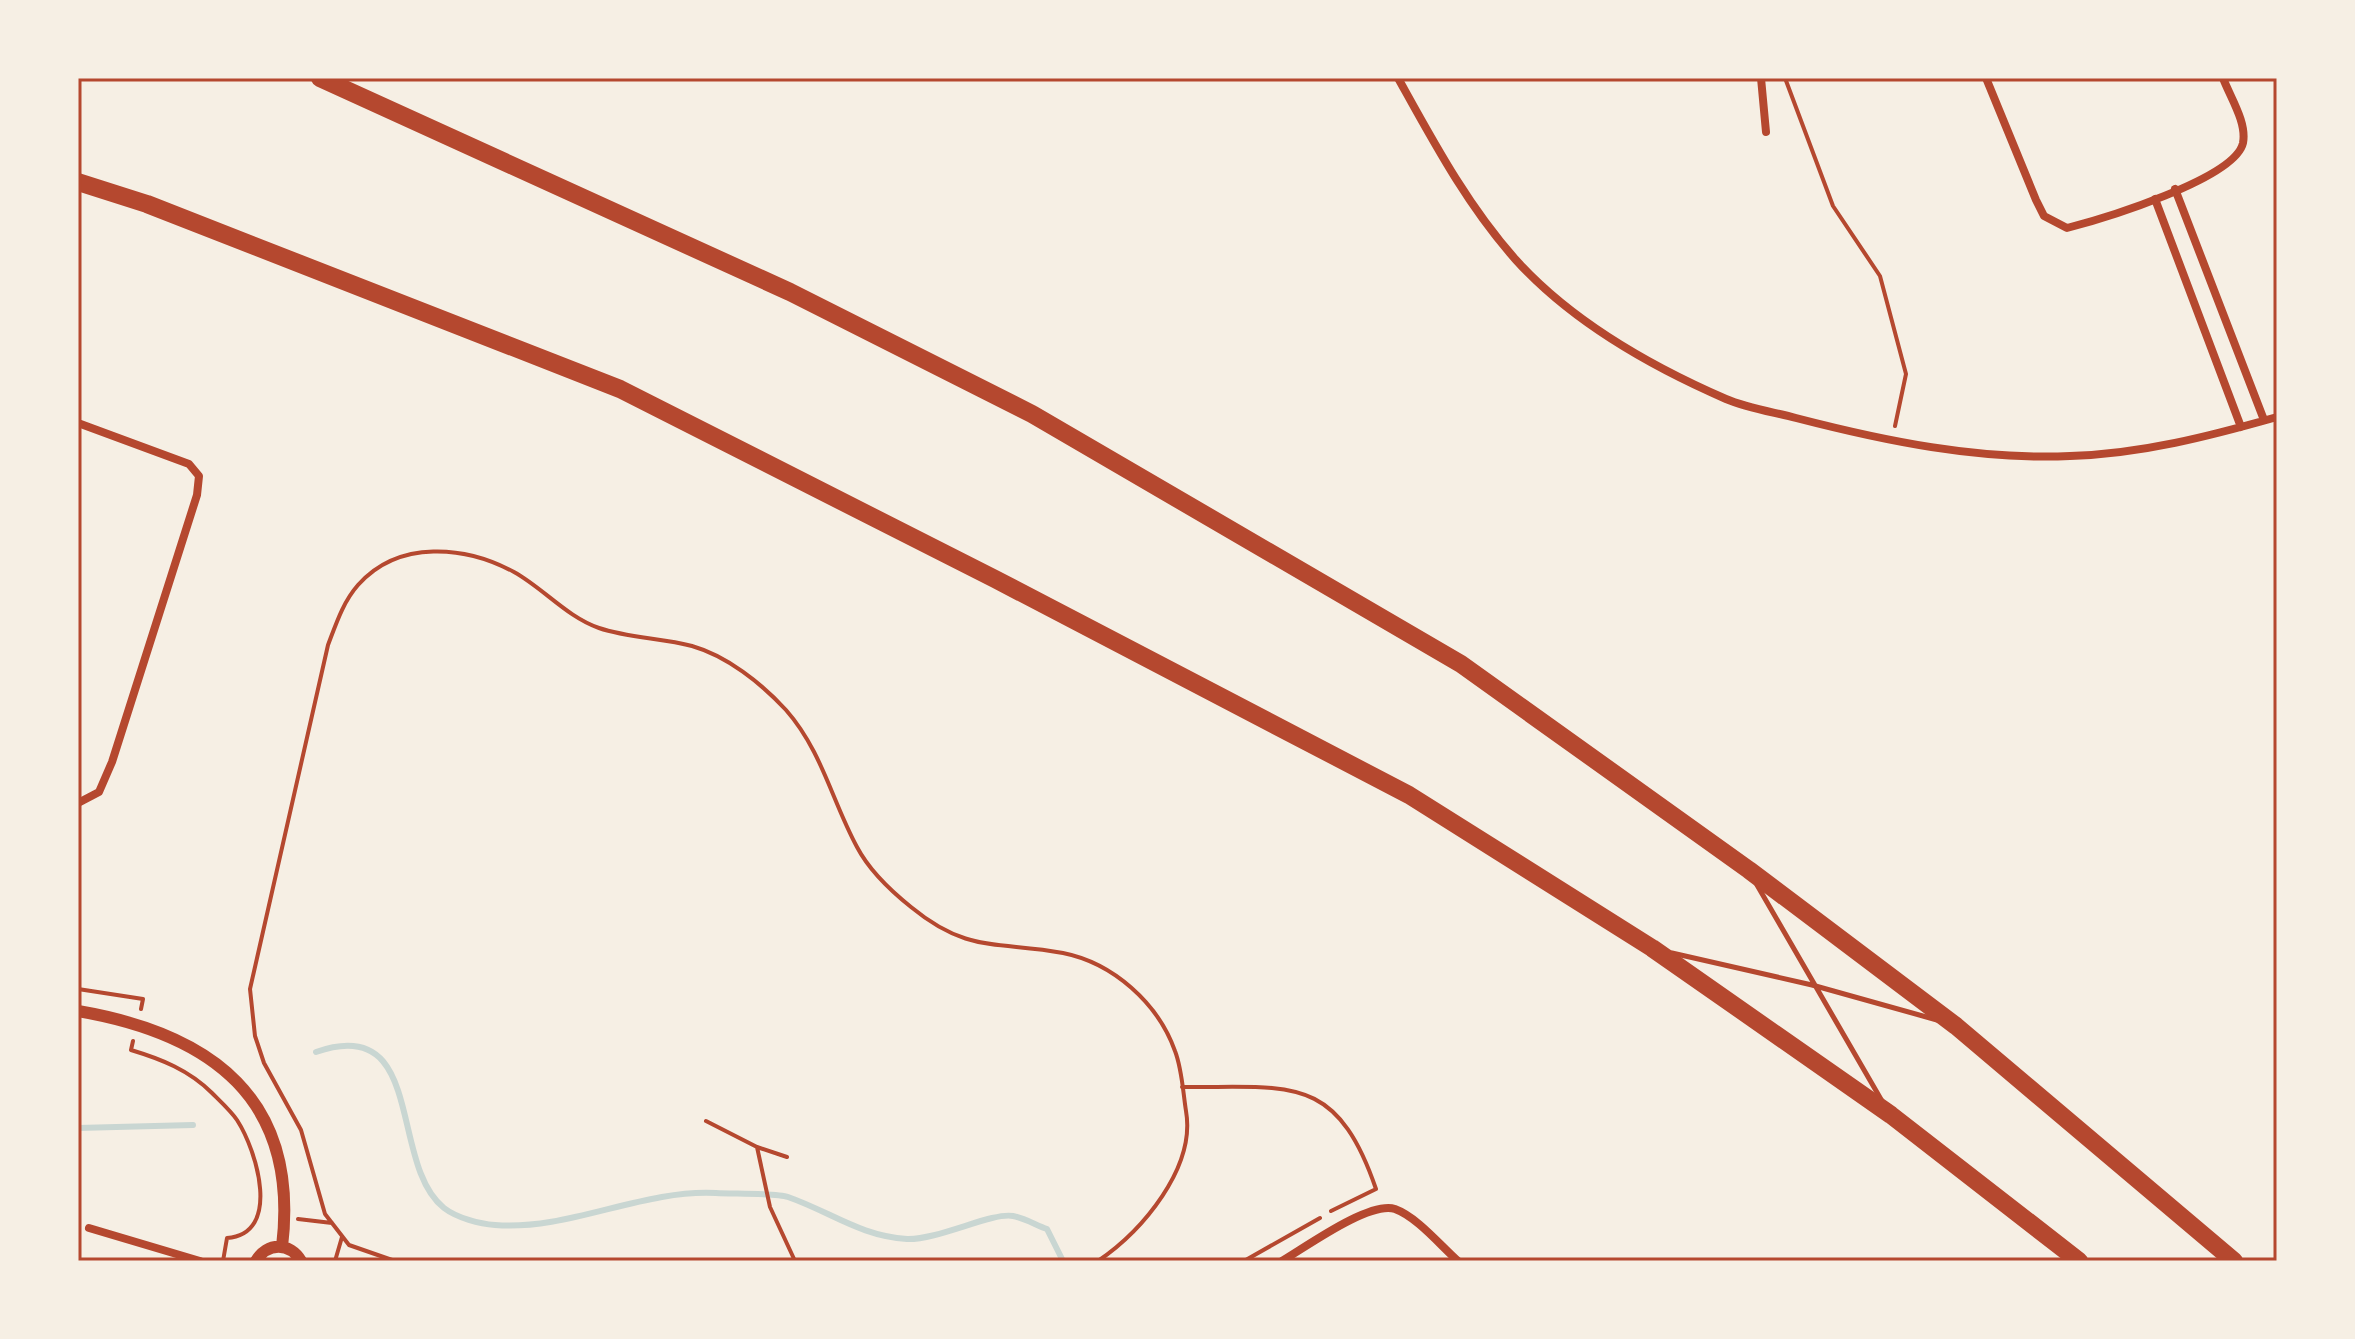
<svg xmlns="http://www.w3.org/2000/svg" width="2355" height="1339" font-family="Signika,sans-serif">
	<rect width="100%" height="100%" fill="#f6efe4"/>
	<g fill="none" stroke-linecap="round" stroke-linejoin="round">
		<path stroke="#c9d6d2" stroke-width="6" d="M316,1052c111,-39 72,112 128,156 13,10 36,16 51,17 74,6 147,-36 221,-32 16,1 61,0 72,4 43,15 72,39 119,42 31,1 85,-27 106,-23 11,2 23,9 34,13l16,32
			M78,1128l115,-3"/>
		<path stroke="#b5482f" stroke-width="4" d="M1785,78l48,128 47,70 26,98 -11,52
			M78,989l65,10 -2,10
			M133,1041l-2,9c30,9 58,20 81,43 8,8 19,18 25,27 20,31 45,114 -10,118l-4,23
			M1182,1087c107,1 154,-15 194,102l-45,22
			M706,1121l51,26 13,60 25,54
			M757,1147l30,10
			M298,1219l34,4
			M335,1261l7,-24
			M395,1261l-46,-16 -24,-31 -24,-84 -37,-67 -9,-27 -5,-47 78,-344c8,-21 15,-43 30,-60 41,-46 108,-39 156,-13 29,16 53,45 85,56 29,10 63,10 93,18 35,10 69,37 94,64 36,41 46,91 71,137 12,23 34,44 54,60 57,47 88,34 152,46 50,10 95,50 112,98 7,18 8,41 11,60 10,57 -44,120 -88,150
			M1244,1261l76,-43"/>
		<path stroke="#b5482f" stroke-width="5" d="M1757,885l125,216
			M1672,953l140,32 125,35"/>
		<path stroke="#b5482f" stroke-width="8" d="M1398,78c35,63 69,127 118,182 56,62 134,106 210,139 21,9 47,13 70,19 89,23 181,42 274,38 71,-2 140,-20 207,-39
			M1761,78l5,54
			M1986,78l50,122 8,16 23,12c35,-9 168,-49 176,-85 4,-21 -13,-46 -20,-65
			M2175,189l89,231
			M2155,199l86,228
			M78,423l111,41 10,12 -2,19 -85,267 -13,30 -21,11
			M89,1228l111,33
			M1282,1261c24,-14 87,-60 113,-52 22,8 45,36 63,52"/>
		<path stroke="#b5482f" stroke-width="12" d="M78,1011c134,23 222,88 204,236
			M256,1261c11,-19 34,-19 45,0"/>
		<path stroke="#b5482f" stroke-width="18" d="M320,78l470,214 242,122 429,250 288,206 207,156 278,235
			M78,182l69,22 473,185 375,190 414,216 243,153 239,167 188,146"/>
	</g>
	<rect width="2355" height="1339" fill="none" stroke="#f6efe4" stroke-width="160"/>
	<rect x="80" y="80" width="2195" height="1179" fill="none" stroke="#b5482f" stroke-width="3"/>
</svg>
